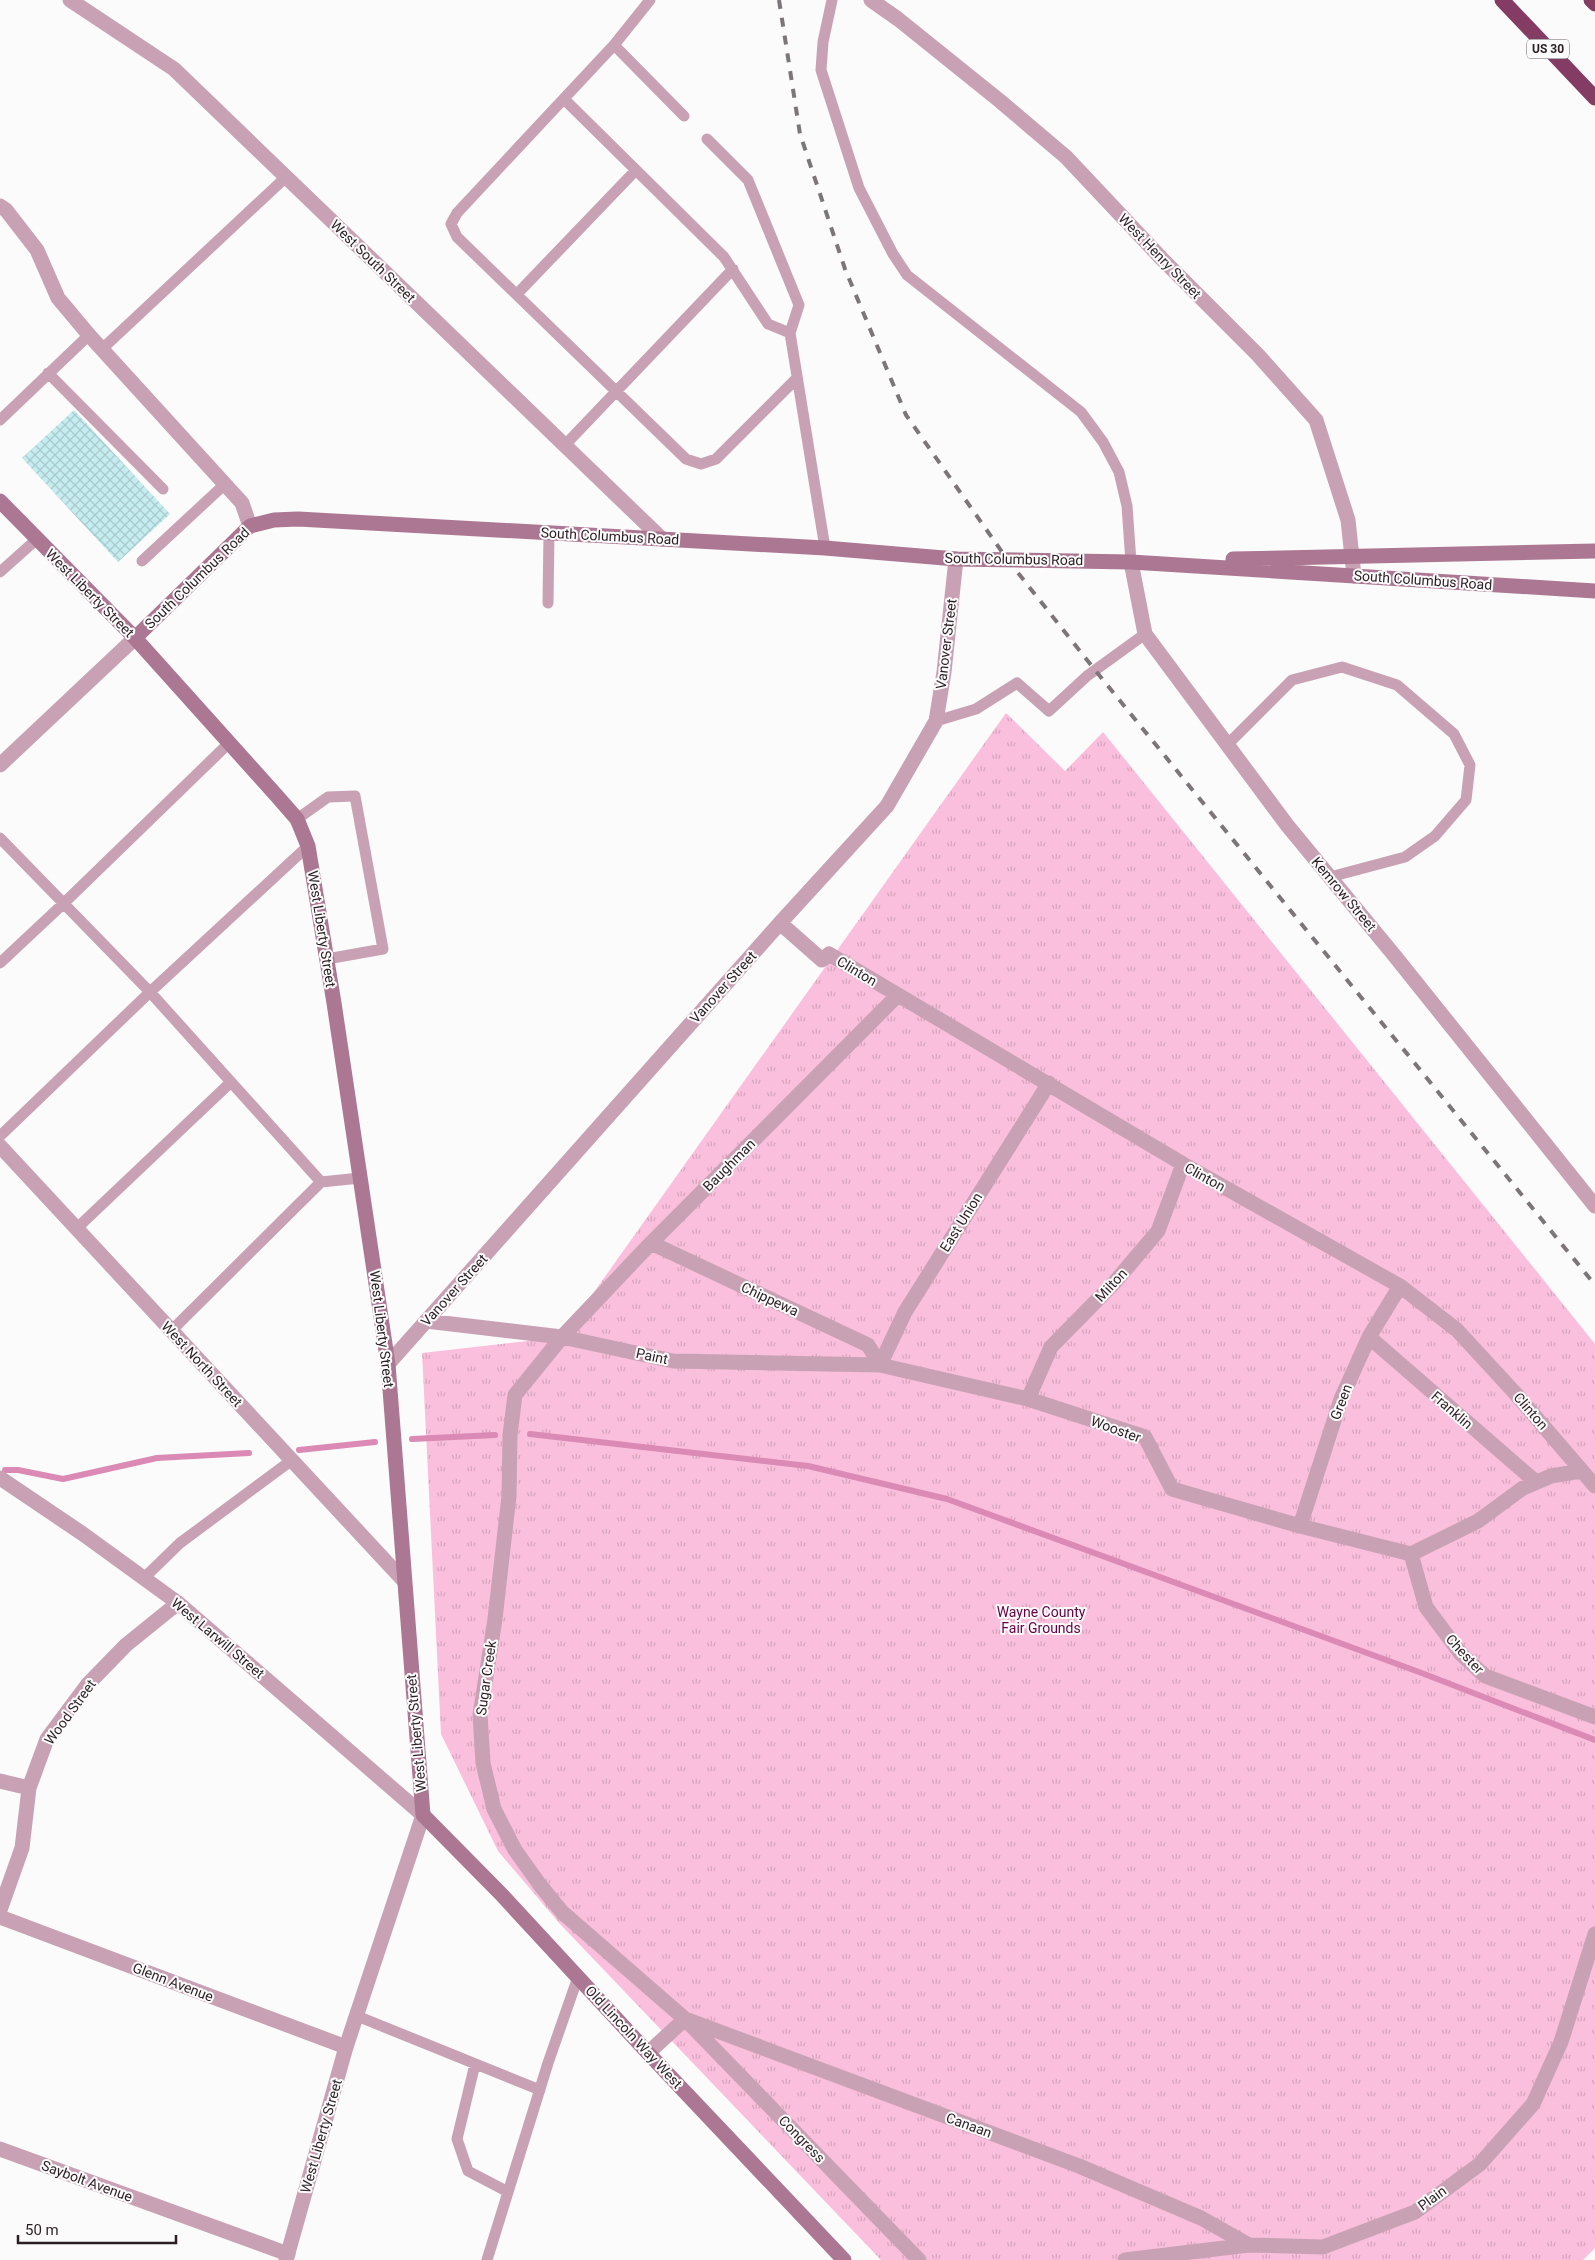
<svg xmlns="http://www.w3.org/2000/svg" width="1595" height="2260" font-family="Roboto,sans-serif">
	<defs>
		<pattern id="grass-tufts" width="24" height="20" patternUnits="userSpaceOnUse" patternTransform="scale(1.25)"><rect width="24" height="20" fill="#fabfdc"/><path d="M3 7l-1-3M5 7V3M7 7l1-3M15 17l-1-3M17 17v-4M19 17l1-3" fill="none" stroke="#d6a4bd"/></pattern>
		<pattern id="building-cross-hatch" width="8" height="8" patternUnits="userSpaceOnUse" patternTransform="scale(1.25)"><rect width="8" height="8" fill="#c5ecef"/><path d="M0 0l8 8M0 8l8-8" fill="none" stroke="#a9cacd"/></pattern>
	</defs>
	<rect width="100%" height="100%" fill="#fbfbfb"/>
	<path fill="url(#grass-tufts)" d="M1006,713l59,58 38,-39 492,612v904l-12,12h-702l-321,-336 -62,-73 -57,-117 -19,-381 140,-16z"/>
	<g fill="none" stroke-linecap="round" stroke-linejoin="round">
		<path stroke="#da8ab4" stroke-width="6" d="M530,1434l278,32 139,33 472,173 176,68
			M412,1439l83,-4
			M299,1450l76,-8
			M5,1470h13l45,9 94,-21 92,-5"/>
	</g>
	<path fill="url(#building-cross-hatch)" d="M74,410l96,104 -52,48 -96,-104z"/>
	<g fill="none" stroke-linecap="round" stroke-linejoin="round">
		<path stroke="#c8a2b4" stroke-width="11" d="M650,0l-36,45 70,71
			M832,0l-9,42 -2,28 38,118 34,66 14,21 174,137 22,30 16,30 8,34 4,56
			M614,45l-157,168 -6,11 6,13 229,222 15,5 15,-5 81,-81
			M564,99l160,158 44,67 22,9
			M707,139l41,41 51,125 -9,28 35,215
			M517,294l119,-124
			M102,349l184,-172
			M48,373l115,116
			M0,420l89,-85
			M565,445l168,-176
			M142,561l83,-77
			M0,572l37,-33
			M548,603l1,-71
			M936,721l40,-12 41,-26 32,28 38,-35 58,-42
			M1227,745l65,-65 50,-13 55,18 57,49 16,31 -4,35 -31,36 -30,21 -75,20
			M297,819l31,-22 27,-1 28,153 -56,10
			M0,838l150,154 171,190
			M0,963l63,-59 165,-160
			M0,1136l150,-144 158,-146
			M76,1229l155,-147
			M171,1331l150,-149 39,-4
			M144,1578l36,-35 112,-83
			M357,2016l183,74
			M475,2064l-18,75 11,32 40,21
			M487,2260l61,-197 30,-86"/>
		<path stroke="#c8a2b4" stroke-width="15" d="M70,0l104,69 488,470
			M871,0l27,19 102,82 66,56 96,102 96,96 58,65 32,100 6,56
			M0,206l6,4 31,40 21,48 31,37 153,168 8,23
			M1131,562l14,72 142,191 107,130 201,251
			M0,765l135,-127
			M780,923l42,37 7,-6 354,210 217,122 57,44 58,63 80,93
			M898,995l-247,248 -89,94 -47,58 -5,40 -1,61 -14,123 -15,96 3,48 11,46 21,41 25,35 22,27 123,107 234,241
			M651,1243l217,102 12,20
			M426,1321l136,16 111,24 207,4 148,34 117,38 27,52 128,37 111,28
			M1369,1337l167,145
			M388,1364l392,-441 107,-117 49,-85 8,-49 12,-113
			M880,1365l25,-53 144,-229
			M1028,1399l23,-52 63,-64 44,-52 25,-67
			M1300,1526l41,-127 28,-62 31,-51
			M1411,1554l15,53 35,47 24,22 110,41
			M1411,1554l67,-33 45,-33 28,-12 30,-5
			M0,1781l29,7
			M0,1910l22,-62 7,-60 18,-49 41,-55 38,-39 52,-42
			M0,1917l346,130
			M688,2020l391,146 122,52 48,27
			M648,2053l37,-34
			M0,2149l288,105
			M1125,2260l124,-15 74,2 92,-35 65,-48 53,-60 28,-62 34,-108"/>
		<path stroke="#c8a2b4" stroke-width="15" d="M0,1146l404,435
			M0,1478l83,56 95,69 245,212 -77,232 -60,213"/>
		<path stroke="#ac7792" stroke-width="15" d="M0,501l135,137 141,157 21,24 11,27 26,157 54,361 35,451 77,78 148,160 196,207
			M1233,559l362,-8
			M135,638l115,-112 24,-6 24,-1 527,29 131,11 175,3 464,29"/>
		<path stroke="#843c64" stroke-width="15" d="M1502,0l93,98
			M1591,0l4,4"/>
		<path stroke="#7c7579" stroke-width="4" stroke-dasharray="9 9" stroke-linecap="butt" d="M779,0l21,134 45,135 61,146 101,144 88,111 500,615"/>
	</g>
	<g text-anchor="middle" stroke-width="4" stroke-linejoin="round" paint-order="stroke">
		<rect fill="#fbfbfb" stroke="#696064" stroke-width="1" x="1527" y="39.5" width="42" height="19" rx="4"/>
		<g font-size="12" font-weight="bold" fill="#2a1e24">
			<text x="1548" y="53">US 30</text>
		</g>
		<g font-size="14" fill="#2a1e24" stroke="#fbfbfb">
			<text transform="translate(1160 256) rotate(46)" y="5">West Henry Street</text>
			<text transform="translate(373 261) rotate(44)" y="5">West South Street</text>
			<text transform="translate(610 536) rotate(3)" y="5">South Columbus Road</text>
			<text transform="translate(1014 559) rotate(1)" y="5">South Columbus Road</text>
			<text transform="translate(197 578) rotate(-44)" y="5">South Columbus Road</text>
			<text transform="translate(1423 580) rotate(4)" y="5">South Columbus Road</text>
			<text transform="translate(90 593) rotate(45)" y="5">West Liberty Street</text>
			<text transform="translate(946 644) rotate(-83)" y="5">Vanover Street</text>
			<text transform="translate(1344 894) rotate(50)" y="5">Kemrow Street</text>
			<text transform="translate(322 929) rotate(81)" y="5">West Liberty Street</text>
			<text transform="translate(857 971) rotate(31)" y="5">Clinton</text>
			<text transform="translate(723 987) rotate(-48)" y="5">Vanover Street</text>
			<text transform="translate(729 1165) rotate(-45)" y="5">Baughman</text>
			<text transform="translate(1205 1177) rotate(29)" y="5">Clinton</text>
			<text transform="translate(961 1222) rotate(-58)" y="5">East Union</text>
			<text transform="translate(1111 1285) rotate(-47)" y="5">Milton</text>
			<text transform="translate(454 1290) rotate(-48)" y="5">Vanover Street</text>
			<text transform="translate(770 1299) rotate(25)" y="5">Chippewa</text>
			<text transform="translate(382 1329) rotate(83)" y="5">West Liberty Street</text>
			<text transform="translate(652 1356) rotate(12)" y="5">Paint</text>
			<text transform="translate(202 1364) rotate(47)" y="5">West North Street</text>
			<text transform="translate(1341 1402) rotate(-69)" y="5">Green</text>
			<text transform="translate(1452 1410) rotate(41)" y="5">Franklin</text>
			<text transform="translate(1531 1411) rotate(49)" y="5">Clinton</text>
			<text transform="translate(1116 1429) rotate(20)" y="5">Wooster</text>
			<text transform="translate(218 1638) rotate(40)" y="5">West Larwill Street</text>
			<text transform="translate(1465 1654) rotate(47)" y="5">Chester</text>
			<text transform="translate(486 1678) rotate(-82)" y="5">Sugar Creek</text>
			<text transform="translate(70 1712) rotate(-54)" y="5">Wood Street</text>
			<text transform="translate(416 1733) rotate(-95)" y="5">West Liberty Street</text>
			<text transform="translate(173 1982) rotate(21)" y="5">Glenn Avenue</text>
			<text transform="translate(634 2037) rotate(47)" y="5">Old Lincoln Way West</text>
			<text transform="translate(969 2125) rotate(20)" y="5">Canaan</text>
			<text transform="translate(321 2136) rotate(-74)" y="5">West Liberty Street</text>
			<text transform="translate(802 2139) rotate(46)" y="5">Congress</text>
			<text transform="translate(87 2181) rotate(20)" y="5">Saybolt Avenue</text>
			<text transform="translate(1432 2198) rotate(-36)" y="5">Plain</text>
		</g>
		<g font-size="14" fill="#640143" stroke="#fbfbfb">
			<text x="1041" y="1617">Wayne County<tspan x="1041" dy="16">Fair Grounds</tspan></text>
		</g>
	</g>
	<path d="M18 2235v8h158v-8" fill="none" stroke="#2a1e24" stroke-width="2.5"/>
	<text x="25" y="2235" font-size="15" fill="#2a1e24" stroke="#fbfbfb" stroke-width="4" paint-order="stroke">50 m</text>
</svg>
